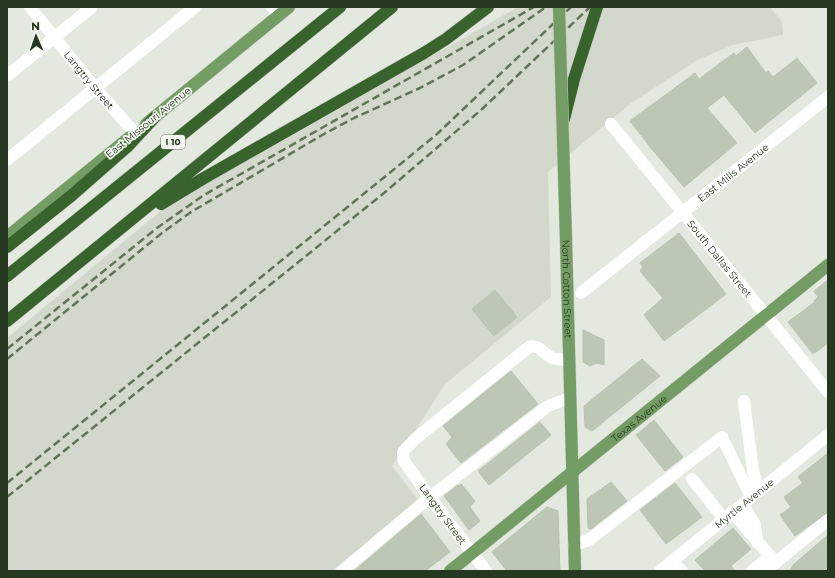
<svg xmlns="http://www.w3.org/2000/svg" width="835" height="578" font-family="Montserrat,sans-serif">
	<rect width="100%" height="100%" fill="#e3e9de"/>
	<path fill="#d2d9cc" d="M518,7h252l12,15 1,13 -50,10 -36,15 -67,44 -82,68 3,125 -106,87 -24,38 -29,44 27,35 -87,70h-325v-233l167,-138 123,-67z"/>
	<path fill="#bdc7b6" stroke="#b8c2b1" d="M747,47l19,26 2,-2 5,6 24,-19 20,25 -62,50 -31,-38 -17,13 30,35 -53,44 -33,-39 -21,-27 65,-48 4,6 35,-26 2,3z
		M679,233l47,61 -62,47 -20,-26 19,-17 -23,-27 3,-4 -3,-4z
		M828,280v63l-15,11 -25,-32 27,-20 -1,-1 4,-4 -4,-6z
		M495,290l22,27 -23,19 -22,-27z
		M583,330l21,10v25l-7,-2 -7,3 -7,-4z
		M642,359l18,17 -68,55 -7,-4 -1,-21z
		M511,371l27,33 -77,59 -15,-19 6,-7 -9,-11z
		M654,420l29,37 -18,14 -29,-36z
		M540,422l11,13 -62,50 -11,-14z
		M828,453v59l-33,24 -15,-21 11,-8 -7,-10 19,-14 -5,-6z
		M611,482l16,19 -36,28 -3,-1 -1,-29z
		M675,483l27,34 -36,27 -26,-34z
		M461,484l14,17 -5,6 10,14 -11,9 -25,-34 14,-11 1,1z
		M547,507l11,4 2,60h-53l-15,-19z
		M421,514l29,38 -25,19h-71z
		M733,528l18,21 -20,17 4,5h-30l-10,-11z
		M828,535v36h-38l3,-6z"/>
	<g fill="none" stroke-linecap="round" stroke-linejoin="round">
		<defs>
			<g id="major">
				<path d="M146,124l143,-117"/>
				<path d="M7,237l123,-100"/>
				<path id="s5" d="M566,240l9,331"/>
				<path id="s6" d="M450,571l378,-306"/>
			</g>
			<path id="highway" d="M564,119l10,-40 23,-72
				M161,204l43,-26 220,-125 22,-14 42,-32
				M7,247l64,-51 57,-50 26,-28
				M7,276l333,-269
				M7,321l385,-314"/>
		</defs>
		<use href="#major" stroke="#c3c7c1" stroke-width="13"/>
		<use href="#highway" stroke="#c3c7c1" stroke-width="13"/>
		<g stroke="#fff" stroke-width="12">
			<path id="s1" d="M30,7l65,81 40,45"/>
			<path d="M272,7l7,8"/>
			<path d="M7,76l85,-69"/>
			<path id="s2" d="M611,124l217,268"/>
			<path d="M7,160l188,-153"/>
			<path id="s3" d="M581,293l247,-196"/>
			<path d="M744,401l9,70 6,20"/>
			<path d="M692,479l32,40"/>
			<path d="M743,504l12,21 2,17"/>
			<path d="M732,512l44,51"/>
			<path d="M574,545l15,-5 133,-103 29,60"/>
			<path d="M672,561l10,10"/>
			<path d="M342,571l88,-74 118,-91 21,-8"/>
			<path d="M486,571l-52,-68 -30,-42 -1,-6v-3l12,-13 114,-92c10,-3 15,7 23,11 4,2 11,1 16,2"/>
			<path id="s4" d="M660,571l168,-136"/>
			<path d="M752,571l18,-15"/>
			<path d="M765,571l63,-51"/>
		</g>
		<use href="#major" stroke="#739d64" stroke-width="12"/>
		<use href="#highway" stroke="#39632d" stroke-width="12"/>
		<path stroke="#61745a" stroke-width="2.5" stroke-dasharray="8 4" stroke-linecap="butt" d="M7,349l150,-121 47,-33 330,-188
			M7,359l155,-126 29,-21 133,-78 30,-16 66,-30 43,-23 83,-58
			M7,483l396,-321 34,-28 134,-127
			M7,497l377,-304 97,-83 109,-103"/>
		<defs>
			<path id="major-bridge" d="M559,7l7,233"/>
		</defs>
		<use href="#major-bridge" stroke="#c3c7c1" stroke-width="13" stroke-linecap="butt"/>
		<use href="#major-bridge" stroke="#739d64" stroke-width="12"/>
	</g>
	<g text-anchor="middle" stroke-width="3.5" stroke-linejoin="round" paint-order="stroke">
		<rect fill="#f2f6ee" stroke="#64715e" stroke-width="1" x="161" y="135" width="24" height="14" rx="3"/>
		<g font-size="9" font-weight="bold" fill="#273820">
			<text x="173" y="145">I 10</text>
		</g>
		<g font-size="10" fill="#273820" stroke="#f2f6ee">
			<text dy="4" stroke="none"><textPath href="#s1" startOffset="94">Langtry Street</textPath></text>
			<text transform="translate(148 122) rotate(-39)" y="4">East Missouri Avenue</text>
			<text dy="4" stroke="none"><textPath href="#s3" startOffset="194">East Mills Avenue</textPath></text>
			<text dy="4" stroke="none"><textPath href="#s2" startOffset="173">South Dallas Street</textPath></text>
			<text dy="4" stroke="none"><textPath href="#s5" startOffset="49">North Cotton Street</textPath></text>
			<text dy="4" stroke="none"><textPath href="#s6" startOffset="243">Texas Avenue</textPath></text>
			<text dy="4" stroke="none"><textPath href="#s4" startOffset="108">Myrtle Avenue</textPath></text>
			<text transform="translate(443 514) rotate(54)" y="4">Langtry Street</text>
		</g>
	</g>
	<rect width="835" height="578" fill="none" stroke="#273820" stroke-width="16"/>
	<g transform="translate(36 36) rotate(358)" stroke="#f2f6ee" stroke-width="3" paint-order="stroke">
	<path d="M0-3L7 15L0 10L-7 15Z" fill="#273820"/>
	<text y="-6" font-size="11" font-weight="bold" text-anchor="middle" fill="#273820">N</text>
	</g>
</svg>
